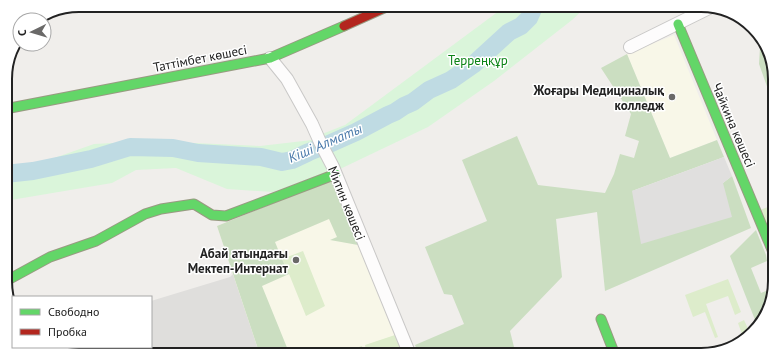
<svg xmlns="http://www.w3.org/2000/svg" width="780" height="360" font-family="'PT Sans',sans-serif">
	<rect width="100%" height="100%" fill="#f0eeeb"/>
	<path fill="#dfdedc" d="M233,274l27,81h-181l-16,-3 1,-5h87v-46l79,-24z"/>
	<path fill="#f8f7e8" d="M674,35l43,105 -47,18 -43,-104z
		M331,180l73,175h-144l-43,-129z"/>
	<path fill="#ddeccb" d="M773,205l2,5v35l-15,-35z
		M303,251l22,55 -19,10 -17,-42 -7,-15z
		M728,279l13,33 -6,3 -7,-19 -22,8 12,33 -3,1 -10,-26 -12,5 -8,-22z
		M744,320l6,13 -6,7 -6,-17z
		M395,335l9,20h-15l-2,-7 -20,7 -2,-10z
		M362,346l2,9h-31z
		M319,348l2,7h-19z"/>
	<path fill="#cbdec1" d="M760,47l7,5 7,17v37l-15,-42z
		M627,54l43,104 47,-18 7,17 -92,34 91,-8 9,-7 19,52 -146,63 -8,-79 -41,7 6,58 -52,54 6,24h-97l-4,-10 49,-21 -12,-29 -8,-1 -19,-47 62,-26 -25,-61 55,-24 21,49 67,8 9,-19 6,-20 14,4 5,-17 -14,-5 6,-22 -30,-46z
		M331,180l27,65 -28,-5 7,-3 -8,-18 -54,23 7,17 7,15 -27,12 28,69h-30l-43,-129z
		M756,230l10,25 1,6 -16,7 10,25 13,-5 -5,21 -12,16 -27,-69z"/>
	<path fill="#daf5da" d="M507,5h81l-16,15 -78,61 -66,46 -88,42 -18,-35 23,-9z
		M312,140l16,32 -55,20 -46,-3 -51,-21 -40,2 -24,13 -107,18v-33l38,-6 51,-18 55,-3 111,5z"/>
	<path fill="#b7e6d2" d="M387,348l2,7h-22z"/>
	<path fill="#e0dfde" d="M724,157l8,19 -9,7 9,34 -91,27 -9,-53z"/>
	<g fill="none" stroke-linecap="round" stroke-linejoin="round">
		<path stroke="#bfdbe3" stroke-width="18" d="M5,174l28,-3 58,-12 39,-12 43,1 25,5 63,4 21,5 10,-2 17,-8 20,-8 27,-12 32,-17 7,-3 9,-6 9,-4 16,-12 22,-10 23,-16 35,-32 12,-6 8,-8 5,-11 2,-2"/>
		<defs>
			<path id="street" d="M630,47l81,-40
				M270,58l17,21 25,45 8,18 13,25 77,188"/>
			<path id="fast" d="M678,24l97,233
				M5,109l265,-51 74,-32
				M6,281l44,-24 46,-16 49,-27 16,-5 33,-5 18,11 14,1 110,-42
				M601,319l14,36"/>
			<path id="jam" d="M344,26l47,-21"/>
		</defs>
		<use href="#street" stroke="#c9c8c7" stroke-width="14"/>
		<use href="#fast" stroke="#999a82" stroke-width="11"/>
		<use href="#jam" stroke="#999a82" stroke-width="11"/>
		<use href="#street" stroke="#fdfcfc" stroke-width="12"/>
		<use href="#fast" stroke="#63d668" stroke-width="9"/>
		<use href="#jam" stroke="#b3261e" stroke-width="9"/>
	</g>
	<g fill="#6a6968" stroke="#fff" stroke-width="1.5">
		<circle cx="672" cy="97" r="4"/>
		<circle cx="296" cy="260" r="4"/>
	</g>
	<g text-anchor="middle" stroke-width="3" stroke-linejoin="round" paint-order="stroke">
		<g font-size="13" fill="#222" stroke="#fff">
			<text transform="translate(200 58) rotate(-11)" y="5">Таттімбет көшесі</text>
			<text transform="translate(734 125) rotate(67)" y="5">Чайкина көшесі</text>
			<text transform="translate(347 203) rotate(68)" y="5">Митин көшесі</text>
		</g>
		<g font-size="13" fill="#0c8416" stroke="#fff">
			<text x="478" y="65">Терреңқұр</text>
		</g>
		<g font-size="13" font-weight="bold" fill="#222" stroke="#fff" text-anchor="end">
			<text x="664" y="95">Жоғары Медициналық<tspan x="664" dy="15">колледж</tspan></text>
			<text x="288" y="258">Абай атындағы<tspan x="288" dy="15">Мектеп-Интернат</tspan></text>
		</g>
		<g font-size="14" font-style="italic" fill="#4a7aab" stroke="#fff">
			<text transform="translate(325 143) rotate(-23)" y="5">Кіші Алматы</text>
		</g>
	</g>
	<path d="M0 0H780V360H0ZM79 12H701A67 67 0 0 1 768 79V281A67 67 0 0 1 701 348H79A67 67 0 0 1 12 281V79A67 67 0 0 1 79 12Z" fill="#fff" fill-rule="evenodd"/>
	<path fill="none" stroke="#222" stroke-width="2" d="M79 12H701A67 67 0 0 1 768 79V281A67 67 0 0 1 701 348H79A67 67 0 0 1 12 281V79A67 67 0 0 1 79 12Z"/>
	<rect x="12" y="296" width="140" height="52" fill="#ffffff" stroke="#a7a7a7"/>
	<rect x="20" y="309" width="20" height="6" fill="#63d668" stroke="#a7a7a7"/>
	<text x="48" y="316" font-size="12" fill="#222222">Свободно</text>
	<rect x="20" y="329" width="20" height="6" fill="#b3261e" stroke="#a7a7a7"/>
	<text x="48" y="336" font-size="12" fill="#222222">Пробка</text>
	<g transform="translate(32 32) rotate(265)"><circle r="19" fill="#ffffff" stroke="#a7a7a7"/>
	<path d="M0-3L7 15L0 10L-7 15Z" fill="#6a6968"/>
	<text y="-6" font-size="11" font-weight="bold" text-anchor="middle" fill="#222222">С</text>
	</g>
</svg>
